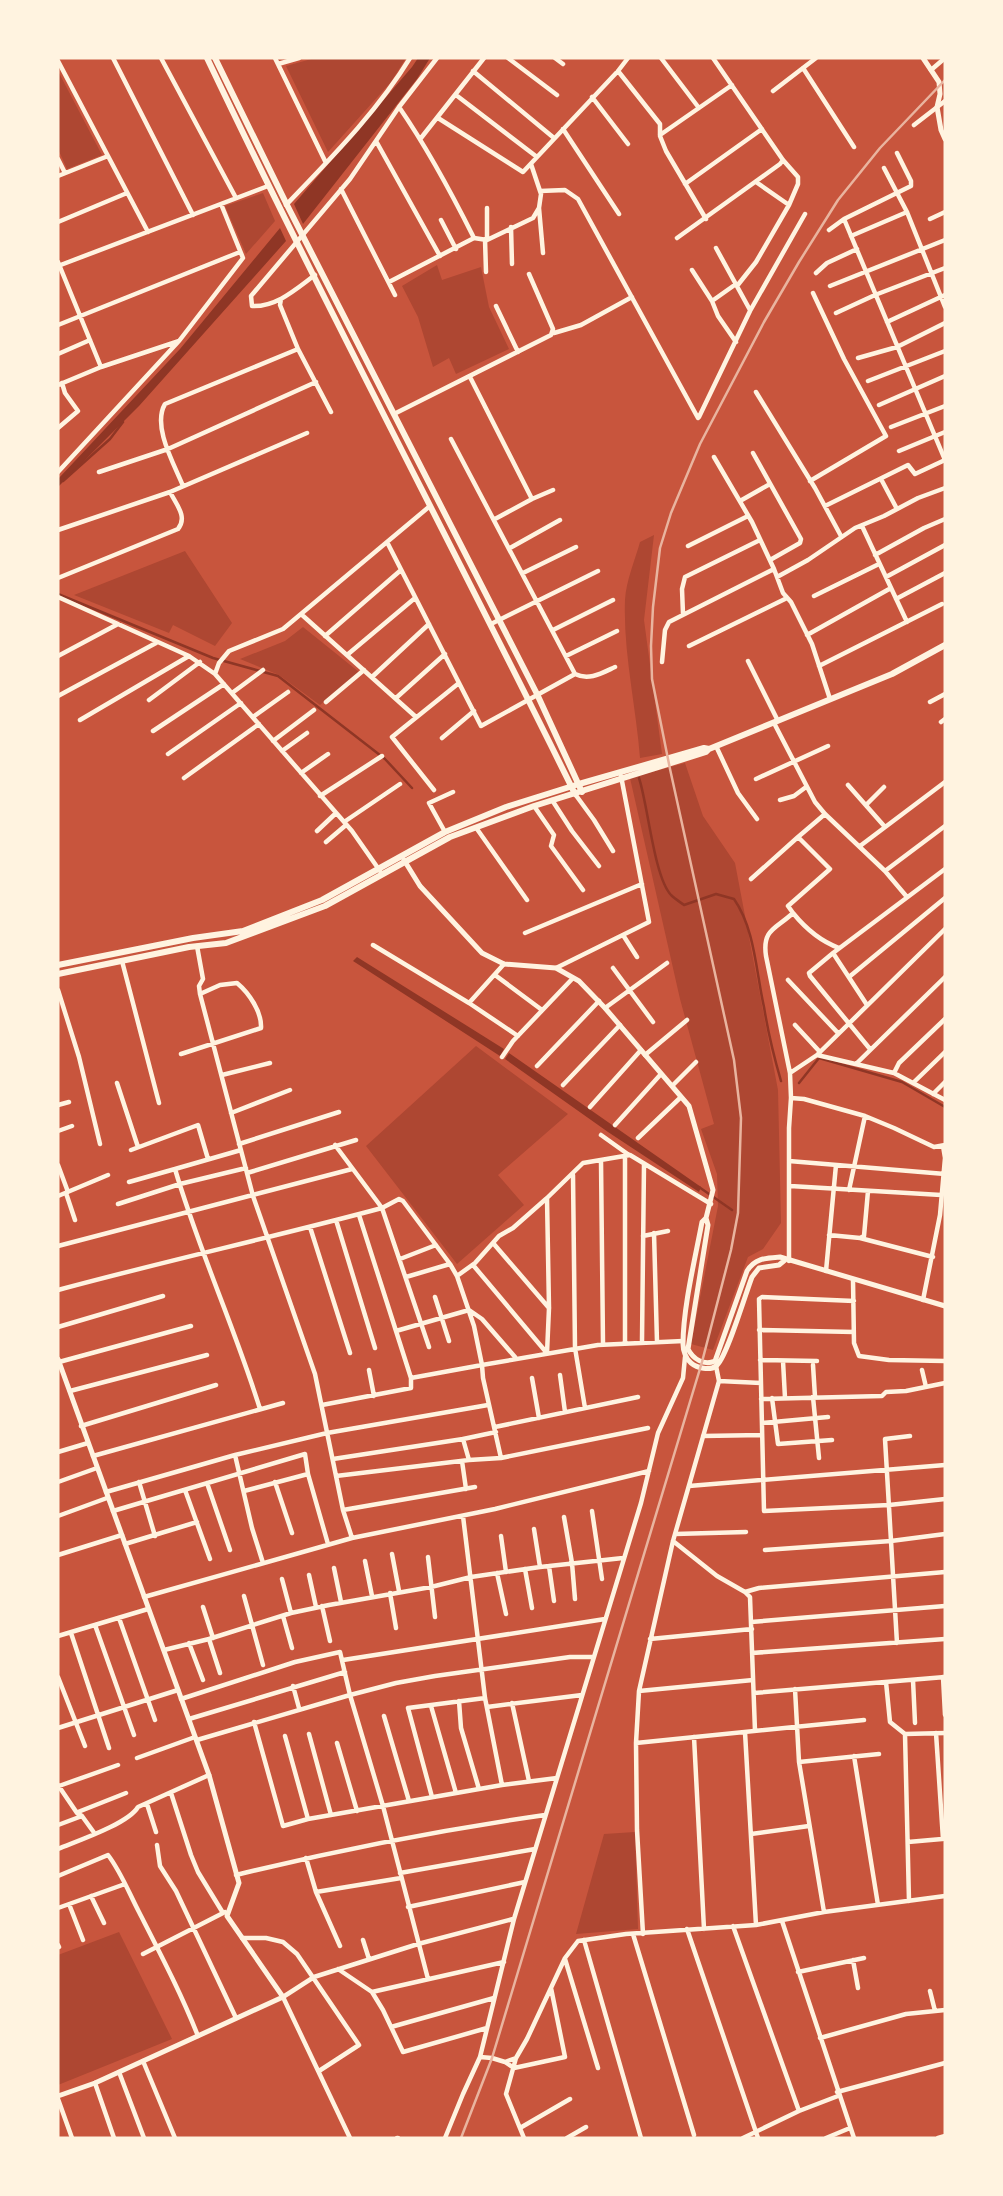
<svg xmlns="http://www.w3.org/2000/svg" width="1003" height="2196" font-family="'Nunito Sans',sans-serif">
	<rect width="100%" height="100%" fill="#c8553d"/>
	<path fill="#ae4732" d="M315,58h91l-15,24 -63,70 -42,-86z
		M58,71l44,84 -35,14 -9,-20z
		M263,193l12,28 -29,33 -21,-48z
		M437,265l5,15 39,-13 8,40 20,42 -53,25 -7,-16 -16,9 -15,-50 -16,-31z
		M654,535l-10,85 18,134 -22,4c-4,-52 -17,-106 -15,-158 1,-19 10,-40 15,-58z
		M185,551l47,72 -17,23 -42,-21 -4,8 -95,-38z
		M303,627l56,45 -39,33 -41,-30 -39,-16 45,-18z
		M685,763l18,53 32,47 43,227 3,133 -18,26 -15,8 -35,93 -22,-6 27,-138 -1,-32 -16,-45 13,-5 -34,-125 -50,-221z
		M476,1046l92,68 -70,61 26,30 -67,59 -91,-118z
		M635,1832l3,97 -62,5 28,-100z
		M119,1932l53,107 -114,46v-130z"/>
	<path fill="#8f3625" d="M418,58h12l-13,21 -114,145 -9,-20 118,-137z
		M280,228l6,13 -147,165 -81,81v-8l122,-130z
		M357,957l147,92 -4,7 -147,-95z
		M509,1053l192,134 -2,5 -91,-60 -103,-73z"/>
	<g fill="none" stroke-linecap="round" stroke-linejoin="round">
		<path stroke="#8f3625" stroke-width="2.5" d="M63,481l47,-42 13,-17
			M58,594l155,64 65,18 107,83 27,29
			M639,778c9,27 15,99 32,117 4,4 9,7 13,10l32,-11 18,5c21,30 22,73 30,108 4,25 10,50 17,74
			M799,1083l20,-25 83,24 43,25
			M699,1187l33,23"/>
		<path stroke="#fff3e0" stroke-width="4.5" d="M113,58l80,157
			M161,58l75,140
			M275,58l51,105
			M508,58l49,37
			M555,58l8,6
			M661,58l38,50
			M713,58l70,102 15,17v7l-9,21
			M58,61l90,171
			M278,64l21,-6
			M803,68l51,79
			M931,70l14,-12
			M473,71l81,67
			M618,71l42,53v12l6,15 40,68
			M773,91l43,-33
			M456,95l81,62
			M592,97l36,47
			M399,107c29,42 52,85 75,131
			M438,118l85,54 95,-101 10,-13
			M914,125l31,-24
			M563,129l56,85
			M660,135l72,-50
			M421,138l63,-80
			M376,141l64,115
			M58,159l7,14
			M884,168l23,44 38,95
			M58,176l50,-20
			M685,184l77,-55
			M341,189l54,106
			M540,191l25,-1 13,9 120,219
			M286,205c44,-46 91,-93 124,-147
			M487,208v32
			M539,208l4,45
			M844,219l101,241
			M930,219l15,-7
			M441,220l15,29
			M58,222l69,-29
			M511,227l1,37
			M829,230l15,-11 67,-33v-5l-14,-28
			M851,236l56,-24
			M677,238l103,-74 3,-4
			M485,239l1,33
			M716,248l34,62
			M58,262l43,105
			M58,266l210,-80
			M692,270l20,31
			M816,273l11,-10 30,-14
			M315,275c-19,14 -38,32 -63,31l-1,-10 99,-117 49,-72 38,-49
			M389,282l85,-44 13,2 46,-22 6,-10 2,-14 -10,-30
			M737,286l19,-24 33,-57 -33,-23
			M830,286l115,-46
			M281,299l-1,6 18,44 33,63
			M496,306l22,46
			M836,313l39,-18 70,-27
			M887,322l58,-27
			M58,325l182,-73
			M554,333l27,-8 51,-28
			M736,342l-18,-26 -6,-15 24,-17
			M58,354l32,-14
			M858,358l39,-11 48,-24
			M470,377l62,122 -37,20
			M868,381l77,-30
			M58,385l43,-18 78,-26 64,-83 -22,-54
			M756,392l59,96 26,48
			M879,405l66,-29
			M394,414l157,-79 2,-6 -24,-55
			M699,417l51,-106 55,-97
			M891,427l54,-21
			M58,428l20,-17 -13,-18 -3,-10
			M451,439l124,235c14,7 27,-1 40,-7
			M899,451l46,-19
			M753,453l48,86 -1,4 -30,17
			M714,457l38,65 22,47 9,24 8,9 21,42 18,55
			M58,472l120,-130
			M99,472l69,-23 148,-67
			M881,479l16,30
			M810,481l76,-45 -42,-77 -31,-66
			M183,486c-9,-22 -31,-60 -18,-82l133,-55
			M532,499l21,-9
			M740,501l30,-17
			M825,506l83,-41 7,9 30,-14
			M862,526l45,96
			M58,530l112,-38 137,-59
			M387,542l94,184 94,-52
			M688,546l60,-30
			M510,548l50,-28
			M875,555l49,-27 21,-9
			M523,573l53,-26
			M777,577l31,-17 47,-32 29,-12 34,-18 27,-10
			M886,577l59,-32
			M58,578l120,-49c10,-12 -2,-25 -8,-37
			M814,596l65,-32
			M58,597l131,59 26,18 137,157 28,40
			M896,599l49,-26
			M301,614l115,103
			M683,614l-1,-25 3,-12 75,-37
			M491,624l107,-53
			M553,630l60,-30
			M807,635l84,-47
			M325,636l76,-66
			M689,646l98,-48
			M347,655l68,-57
			M58,656l60,-32
			M566,656l51,-25
			M748,661l30,60
			M662,662l3,-32 4,-8 105,-53
			M819,666l123,-62
			M215,674l4,-11 10,-12 54,-22 147,-123
			M372,677l57,-53
			M232,693l31,-23
			M58,696l98,-53
			M396,698l49,-44
			M149,700l51,-38
			M326,702l38,-32
			M930,702l15,-8
			M253,717l35,-25
			M80,720l109,-64
			M941,722l4,-3
			M774,723l41,79 10,12 60,57 22,26
			M153,731l71,-47
			M442,738l32,-27
			M273,741l41,-31
			M716,746l22,47 19,26
			M282,751l25,-18
			M168,754l73,-51
			M301,773l27,-19
			M184,778l75,-54
			M756,779l72,-33
			M848,785l37,42
			M434,790l-42,-53 67,-54
			M575,794l19,26 19,31
			M320,796l62,-40
			M552,800l20,31 27,35
			M780,800l14,-4 12,-9
			M866,805l18,-18
			M534,806l20,29 -3,11 32,44
			M344,822l56,-38
			M477,829l50,71
			M317,831l18,-17
			M445,832l-16,-29 24,-11
			M798,837l27,-23
			M326,842l20,-17
			M860,846l85,-64
			M885,871l60,-45
			M751,879l47,-42 32,32 -42,37 5,7c-17,16 -31,16 -27,43l24,117
			M793,913c13,16 27,28 46,35
			M945,929l-128,126 77,18 51,27
			M525,933l117,-49
			M623,935l14,22
			M373,945l96,58 49,33
			M197,946l6,33 -4,7 1,8 53,202 62,178 28,136 9,28
			M833,953l-24,20 1,3 60,73
			M122,961l37,142
			M556,968l93,-46 -28,-146
			M613,968l40,54
			M495,975l47,35
			M849,977l96,-79
			M788,980l50,53
			M58,990l21,67 21,87
			M469,1003l35,-39
			M867,1005l-34,-52 112,-84
			M605,1008l62,-45
			M795,1025l25,27
			M181,1054l80,-26c1,-16 -12,-35 -24,-45l-17,2 -20,9
			M645,1055l42,-35
			M817,1055l-27,18 1,25 13,1 61,17 29,12 40,19 11,-2
			M502,1057l11,-16 60,-63
			M856,1064l89,-87
			M537,1066l62,-65
			M894,1073l5,-10 46,-44
			M222,1075l48,-12
			M117,1083l21,64
			M913,1083l32,-31
			M563,1085l57,-60
			M672,1086l24,-24
			M933,1094l12,-12
			M58,1105l11,-3
			M590,1107l51,-57
			M231,1113l59,-23
			M615,1125l46,-51
			M58,1131l14,-5
			M601,1135l28,20
			M638,1138l43,-41
			M239,1144l100,-32
			M131,1150l67,-25 10,34
			M241,1150l-66,19c24,82 60,159 85,240
			M625,1156v187
			M601,1161l2,183
			M789,1161l156,13
			M58,1165l10,27
			M247,1173l109,-33
			M573,1175l2,173 10,60
			M129,1182l46,-13
			M790,1186l151,9
			M849,1190l16,-74
			M66,1193l9,27
			M58,1196l50,-21
			M547,1198l2,110 -2,45
			M118,1204l62,-20 66,-16
			M336,1220l39,128
			M310,1227l40,126
			M654,1233l3,109
			M829,1235l31,3 4,-2 4,-45
			M643,1236l25,-5
			M860,1238l73,19
			M493,1243l56,65
			M58,1246l294,-77
			M400,1259l36,-14
			M789,1261v-133l2,-30
			M473,1265l73,87
			M826,1271l10,-106
			M406,1277l44,-13
			M853,1280l1,63 5,13 30,4 56,1
			M58,1290c107,-29 216,-53 324,-82l-47,-63
			M435,1297l14,44
			M923,1300l17,-85 5,-57 -2,-12
			M854,1301l-92,-4 -3,2 5,212 125,-6 56,-6
			M58,1327l105,-31
			M759,1330l95,2
			M396,1331l73,-21 13,9 33,38
			M642,1341l2,-177
			M429,1347l-47,-139 17,-9 4,2 47,63 7,12
			M760,1360l57,1
			M783,1361l2,37
			M59,1362l132,-36
			M813,1365l2,32
			M369,1370l5,26
			M922,1370l4,17
			M560,1375l5,37
			M411,1378l71,-13 -8,-39 -17,-50 18,-13 24,-27 14,-8 34,-30 36,-35 47,-8 81,49
			M532,1378l7,40
			M719,1381l42,2
			M70,1391l137,-36
			M813,1397l6,61
			M772,1398l6,46 54,-4
			M761,1399l121,-3 4,-4 20,-1 39,-8
			M322,1405l89,-17v-10l-52,-163
			M762,1423l66,-6
			M81,1426l135,-41
			M495,1427l143,-30
			M648,1428l-147,30 -18,-80 -1,-13 116,-20 85,-4
			M703,1436l59,-1
			M58,1452l30,-9
			M235,1455l17,73 11,35
			M93,1456l190,-53
			M333,1459l130,-20 33,-7
			M469,1460l32,-2
			M462,1461l4,28
			M336,1476l133,-16 -6,-21
			M58,1482l39,-14
			M139,1482l16,54
			M275,1482l17,51
			M207,1483l23,67
			M689,1486l256,-21
			M185,1490l25,69
			M244,1491l64,-17
			M106,1492l129,-37 92,-22 161,-28
			M343,1510l132,-23
			M113,1511l192,-57 3,20 20,70
			M592,1511l10,68
			M58,1516l49,-18
			M463,1516l22,182 17,87 55,-7
			M564,1517l8,46 3,36
			M534,1529l6,38
			M675,1534l71,-2
			M501,1536l5,36
			M673,1541l44,35 28,16 5,5 5,134
			M125,1544l72,-22
			M765,1550l126,-9 54,-7
			M392,1554l7,37
			M58,1555l64,-20
			M428,1557l7,60
			M365,1561l7,35
			M549,1566l5,35
			M334,1568l7,34
			M525,1569l7,39
			M497,1573l9,41
			M309,1575l7,32
			M282,1579l9,34
			M745,1592l14,-4 186,-16
			M390,1593l6,35
			M244,1596l19,69
			M144,1597l208,-59 143,-29 154,-38
			M322,1606l8,35
			M203,1607l10,31
			M283,1616l9,32
			M119,1618l36,102
			M751,1622l194,-16
			M95,1625l39,110
			M71,1633l38,115
			M58,1636l90,-27
			M209,1639l11,34
			M650,1639l102,-10
			M189,1643l14,37
			M897,1643l-12,-204 25,-3
			M164,1650l45,-11 82,-26 38,-8 102,-18 40,-10 69,-10 83,-9
			M752,1653l193,-14
			M343,1660l262,-41
			M58,1677l27,69
			M943,1677l2,38
			M913,1680l2,43
			M886,1682l4,40 15,12 40,-1
			M293,1686l6,22
			M795,1689l4,73 25,150
			M639,1691l114,-11
			M754,1693l191,-16
			M181,1699l114,-37 45,-10 10,43 -153,45
			M459,1701l2,27 18,61
			M512,1703l17,78
			M431,1706l25,87
			M487,1707l95,-12
			M384,1716l25,85
			M189,1719l156,-47
			M254,1722l29,104 25,-7
			M58,1728l120,-38
			M745,1732l11,193
			M936,1733l7,106
			M309,1734l22,81
			M905,1734l4,167
			M285,1736l23,83 194,-34
			M694,1737l10,192
			M337,1743l20,68
			M636,1743l228,-23
			M854,1756l24,149
			M137,1758l58,-21
			M799,1762l80,-8
			M58,1785l19,28 5,3 13,18
			M59,1786l59,-21
			M171,1793l20,62 7,17 25,41
			M432,1797l-24,-89 77,-10
			M147,1804l9,28
			M78,1812l48,-19
			M58,1825l24,-9
			M751,1834l58,-8
			M908,1842l34,-3
			M157,1845l3,21 16,25 60,127
			M58,1849c19,-8 70,-25 80,-42l71,-32
			M306,1858l10,34 24,54
			M400,1873l135,-24
			M236,1875c102,-25 205,-45 309,-60
			M58,1876l50,-21c13,17 21,38 31,57 21,41 42,81 59,124
			M316,1892l85,-14
			M91,1896l13,27
			M69,1904l14,36
			M408,1907l117,-25
			M58,1908l67,-24
			M782,1921l72,217
			M733,1926l66,185
			M687,1929l71,209
			M633,1934l61,201
			M643,1934l-6,-104 -1,-87 3,-52 34,-150 46,-160 -3,-15
			M242,1938h24l17,4 14,12 62,91 -40,26
			M363,1940l6,19
			M584,1940l57,198
			M58,1945l1,2
			M143,1954l82,-42
			M565,1959l33,109
			M853,1960l5,28
			M338,1969l34,23 132,-30
			M798,1972l66,-14
			M428,1979l-45,-173 -33,-111 46,-12 39,-7 135,-19h23
			M930,1991l5,20
			M372,1992l11,18 20,42 84,-24
			M391,2027l103,-29
			M820,2038l86,-24 39,-4
			M516,2058l-11,4 9,6 51,-11 -14,-69
			M143,2061l32,77
			M505,2062l-13,-4 -12,-1 34,-138 127,-416 17,-70 25,-55 2,-21
			M119,2072l25,66
			M95,2083l19,55
			M837,2092l108,-29
			M58,2099l14,39
			M520,2128l50,-29
			M350,2138l-67,-141 31,-20 104,-33 95,-25
			M397,2138h1
			M445,2138l18,-44 17,-37
			M524,2138l-18,-44 10,-36 11,-19 38,-81 13,-17 48,-7 130,-9 68,-13 121,-16
			M567,2138l19,-11
			M743,2138l56,-27 39,-15
			M826,2138l24,-10
			M938,2138l7,-2"/>
		<path stroke="#fff3e0" stroke-width="5" d="M923,58l16,24 1,12 -3,13 4,23 4,9
			M404,860l16,26 62,67 22,11 52,4 23,13 26,27 84,98 24,84 -7,28 -4,4c-7,37 -19,86 -19,122 0,7 3,15 8,19 6,5 19,8 25,3 10,-6 30,-74 36,-89l7,-9 20,-3 6,-5
			M706,1218l2,7 -20,124c5,10 16,17 27,12l32,-90c8,-13 19,-13 33,-14l165,49
			M58,1359l151,416 30,108 -12,33 56,81 -188,86 -37,13"/>
		<path stroke="#fff3e0" stroke-width="6" d="M207,58c118,248 247,490 368,736
			M215,58l72,147 250,489 45,98
			M58,965l135,-27 50,-7 79,-31 123,-68 61,-25 73,-23 125,-36 5,1
			M58,974l131,-27 37,-4 99,-37 125,-69 84,-31 172,-54 3,-3 183,-75 53,-29"/>
		<path stroke="#e9b49f" stroke-width="2.5" d="M461,2138l31,-80 210,-696 29,-112 7,-37 3,-95 -7,-58 -64,-291 -18,-90 -1,-33 2,-39 7,-59 11,-35 29,-69 64,-122 35,-60 39,-62 42,-52 65,-68"/>
	</g>
	<rect width="1003" height="2196" fill="none" stroke="#fff3e0" stroke-width="119"/>
</svg>
